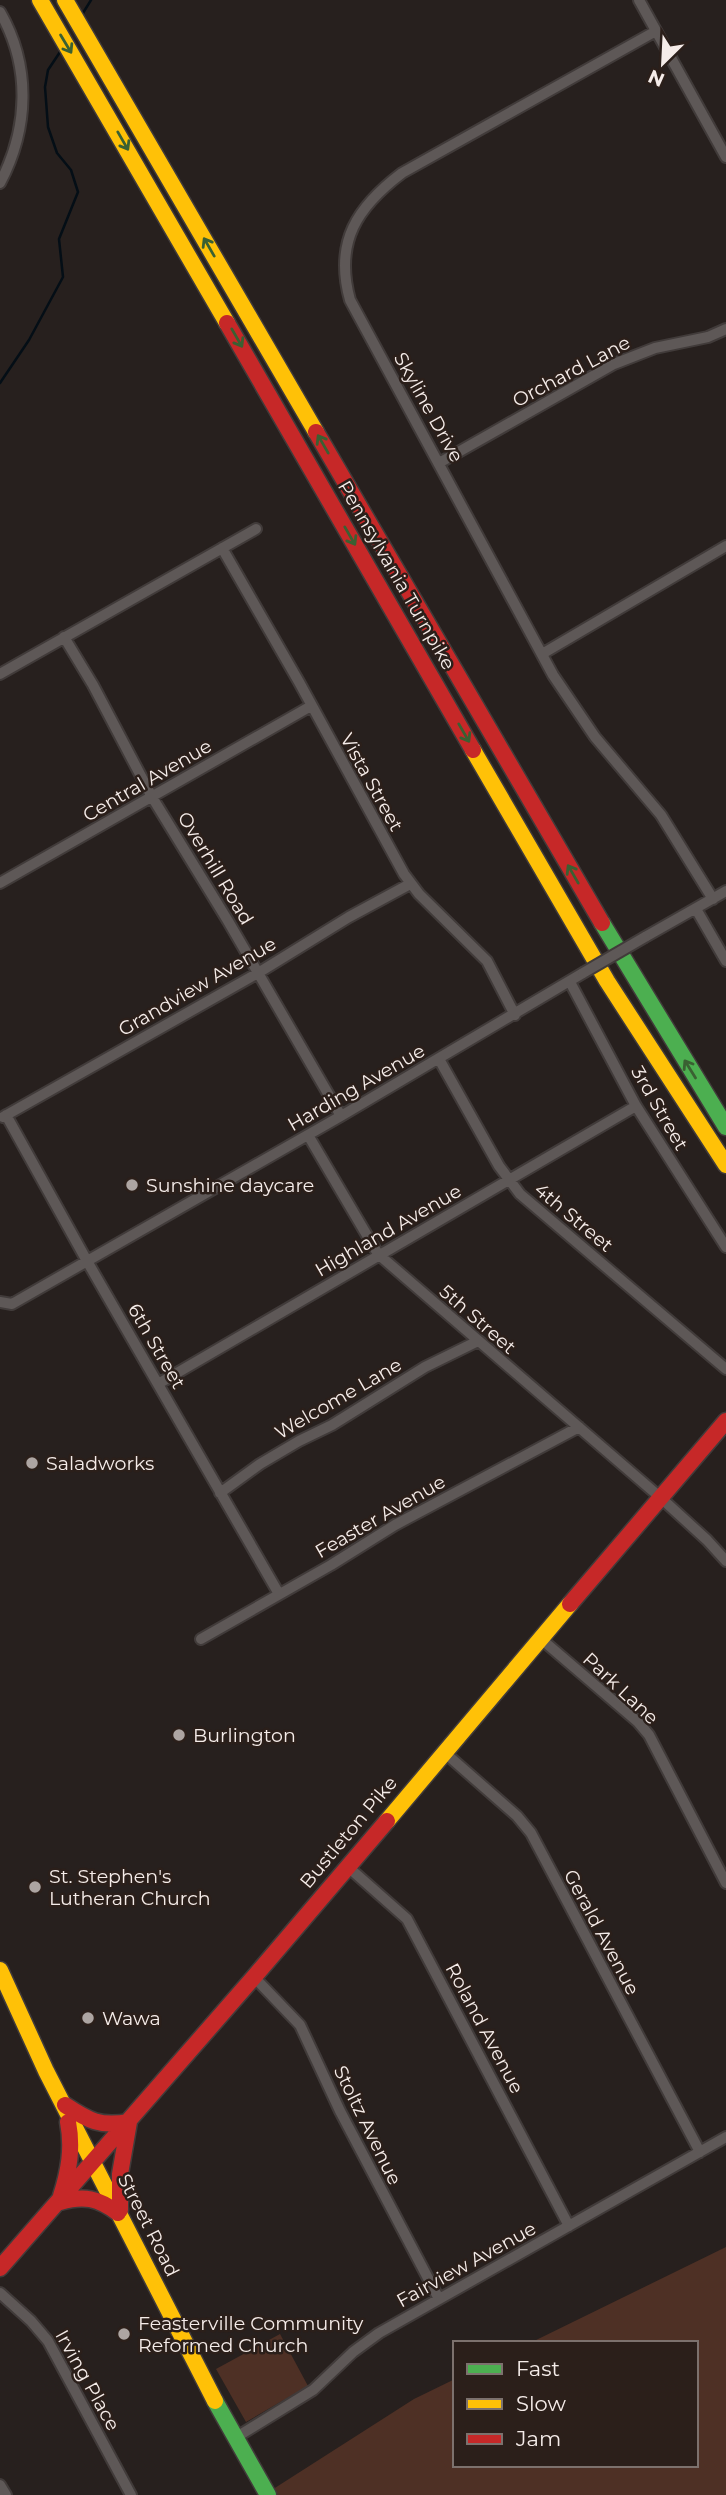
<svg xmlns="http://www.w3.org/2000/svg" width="726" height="2495" font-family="Montserrat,sans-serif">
	<rect width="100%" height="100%" fill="#27201e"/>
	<path fill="#4e3025" d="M726,2247v248h-458l-1,-2 147,-94 41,-20v86h241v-122h-166z
		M280,2334l28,52 -62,36 -30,-53z"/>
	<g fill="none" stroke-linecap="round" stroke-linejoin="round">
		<path stroke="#040e16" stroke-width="2.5" d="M83,13l8,-13
			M0,383l29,-43 34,-63 -4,-38 19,-47 -7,-22 -14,-17 -9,-26 -3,-40 3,-17 12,-18"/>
		<defs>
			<path id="street" d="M639,0l87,157
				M0,12c31,54 29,116 0,171
				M656,31l-254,142c-45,34 -68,69 -52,127l203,375 42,62 66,78 52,84
				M439,463l175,-99 41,-16 53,-11 18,-8
				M222,548l77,134 105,192 15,20 68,67 28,54
				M64,637l29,48 59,112 76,124 113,195
				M542,654l184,-108
				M0,674l256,-145
				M0,883l311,-177
				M696,909l30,52
				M645,937l81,-46
				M570,982l66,124 90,141
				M439,1059l60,107 21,28 206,175
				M6,1115l81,146 192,333
				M3,1117l255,-144 91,-56 61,-33
				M308,1135l70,119 283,244 46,42 19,21
				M0,1302l12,2 329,-188 242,-143
				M158,1384l478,-278
				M220,1493l40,-29 39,-23 33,-16 93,-58 53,-26
				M540,1638l98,84 11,13 77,148
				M201,1639l130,-74 64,-40 184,-98
				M444,1752l73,64 14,17 169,319
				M347,1866l60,53 162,307
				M254,1977l46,48 40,86 99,188
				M0,2293l31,28 17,20 83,154
				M235,2438l78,-48 40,-38 26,-19 347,-196
				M0,2485l6,10"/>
			<path id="fast" d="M602,923l124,204
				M215,2401l53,94"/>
			<path id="slow" d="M40,0l187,323
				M65,0l251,432
				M473,750l134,231 119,184
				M387,1821l183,-217
				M0,1970l46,101 169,330"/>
			<path id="jam" d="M227,323l246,427
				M316,432l286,491
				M570,1604l156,-183
				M65,2105c24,16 35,22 64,17l-9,52v36
				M61,2196c8,-25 12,-48 7,-74
				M60,2202c24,-7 38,-4 58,11
				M0,2268l254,-291 133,-156"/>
		</defs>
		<use href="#street" stroke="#413b3a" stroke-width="14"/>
		<use href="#fast" stroke="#413b3a" stroke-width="19"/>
		<use href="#slow" stroke="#413b3a" stroke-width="19"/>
		<use href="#jam" stroke="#413b3a" stroke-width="19"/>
		<use href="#street" stroke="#5e5857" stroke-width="10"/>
		<use href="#fast" stroke="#4caf50" stroke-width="16"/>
		<use href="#slow" stroke="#ffc107" stroke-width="16"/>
		<use href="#jam" stroke="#c62828" stroke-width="16"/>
		<defs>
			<path id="street-bridge" d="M583,973l62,-36"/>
		</defs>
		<use href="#street-bridge" stroke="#413b3a" stroke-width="14" stroke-linecap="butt"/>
		<use href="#street-bridge" stroke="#5e5857" stroke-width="10"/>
	</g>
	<defs><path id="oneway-shaft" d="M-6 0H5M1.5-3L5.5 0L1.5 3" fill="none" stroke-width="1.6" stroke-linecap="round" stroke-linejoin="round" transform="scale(1.75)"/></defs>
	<g stroke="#3a6032">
		<use href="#oneway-shaft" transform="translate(66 44) rotate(59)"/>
		<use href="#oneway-shaft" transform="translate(123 141) rotate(60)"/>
		<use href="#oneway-shaft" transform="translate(209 247) rotate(-120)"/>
		<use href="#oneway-shaft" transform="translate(237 338) rotate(60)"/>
		<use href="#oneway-shaft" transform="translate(323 444) rotate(-120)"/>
		<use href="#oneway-shaft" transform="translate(350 536) rotate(60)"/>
		<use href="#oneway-shaft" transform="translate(464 733) rotate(60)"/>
		<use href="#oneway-shaft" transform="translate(573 874) rotate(-120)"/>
		<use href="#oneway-shaft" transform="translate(690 1069) rotate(-122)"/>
	</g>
	<g fill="#ada5a2" stroke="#2b1f1a" stroke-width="2.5">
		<circle cx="132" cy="1185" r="7"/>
		<circle cx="32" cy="1463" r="7"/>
		<circle cx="179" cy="1735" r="7"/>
		<circle cx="35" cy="1887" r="7"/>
		<circle cx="88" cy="2018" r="7"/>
		<circle cx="124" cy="2334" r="7"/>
	</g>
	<g text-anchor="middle" stroke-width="5" stroke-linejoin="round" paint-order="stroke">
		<g font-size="19" fill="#f5ece9" stroke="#2b1f1a">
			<text transform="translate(571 371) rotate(-28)" y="7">Orchard Lane</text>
			<text transform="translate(429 407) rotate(61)" y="7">Skyline Drive</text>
			<text transform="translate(397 575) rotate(60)" y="7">Pennsylvania Turnpike</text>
			<text transform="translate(147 780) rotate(-30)" y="7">Central Avenue</text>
			<text transform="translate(372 782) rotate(61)" y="7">Vista Street</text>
			<text transform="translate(216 868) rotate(59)" y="7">Overhill Road</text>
			<text transform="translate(197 986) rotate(-30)" y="7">Grandview Avenue</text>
			<text transform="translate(356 1087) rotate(-30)" y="7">Harding Avenue</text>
			<text transform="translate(660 1108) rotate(60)" y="7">3rd Street</text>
			<text transform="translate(574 1217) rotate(40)" y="7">4th Street</text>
			<text transform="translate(388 1230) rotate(-30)" y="7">Highland Avenue</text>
			<text transform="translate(478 1319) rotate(41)" y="7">5th Street</text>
			<text transform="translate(157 1346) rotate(60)" y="7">6th Street</text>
			<text transform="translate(338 1398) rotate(-30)" y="7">Welcome Lane</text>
			<text transform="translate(380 1516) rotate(-30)" y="7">Feaster Avenue</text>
			<text transform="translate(621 1688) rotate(43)" y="7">Park Lane</text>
			<text transform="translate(348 1832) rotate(-50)" y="7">Bustleton Pike</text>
			<text transform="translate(602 1932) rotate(62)" y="7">Gerald Avenue</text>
			<text transform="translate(485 2028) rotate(62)" y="7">Roland Avenue</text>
			<text transform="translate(368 2125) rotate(64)" y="7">Stoltz Avenue</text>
			<text transform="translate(149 2225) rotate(63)" y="7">Street Road</text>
			<text transform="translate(466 2264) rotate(-29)" y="7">Fairview Avenue</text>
			<text transform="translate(88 2380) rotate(61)" y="7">Irving Place</text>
		</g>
		<g font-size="19" fill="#f5ece9" stroke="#2b1f1a" text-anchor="start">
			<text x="146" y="1192">Sunshine daycare</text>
			<text x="46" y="1470">Saladworks</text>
			<text x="193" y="1742">Burlington</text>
			<text x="49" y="1883">St. Stephen's<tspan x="49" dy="22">Lutheran Church</tspan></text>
			<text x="102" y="2025">Wawa</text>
			<text x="138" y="2330">Feasterville Community<tspan x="138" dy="22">Reformed Church</tspan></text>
		</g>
	</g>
	<rect x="453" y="2341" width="245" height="126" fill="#2b1f1a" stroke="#7c716d" stroke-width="2"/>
	<rect x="467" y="2364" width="35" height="10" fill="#4caf50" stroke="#7c716d" stroke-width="2"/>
	<text x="516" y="2376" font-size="21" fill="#f5ece9">Fast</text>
	<rect x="467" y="2399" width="35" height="10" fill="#ffc107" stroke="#7c716d" stroke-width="2"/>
	<text x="516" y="2411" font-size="21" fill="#f5ece9">Slow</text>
	<rect x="467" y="2434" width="35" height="10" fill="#c62828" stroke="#7c716d" stroke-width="2"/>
	<text x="516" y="2446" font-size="21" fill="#f5ece9">Jam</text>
	<g transform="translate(663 63) rotate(204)" stroke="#2b1f1a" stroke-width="5" paint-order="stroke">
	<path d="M0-5L12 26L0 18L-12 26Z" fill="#f5ece9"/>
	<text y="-10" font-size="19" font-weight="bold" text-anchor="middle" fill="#f5ece9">N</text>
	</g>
</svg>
